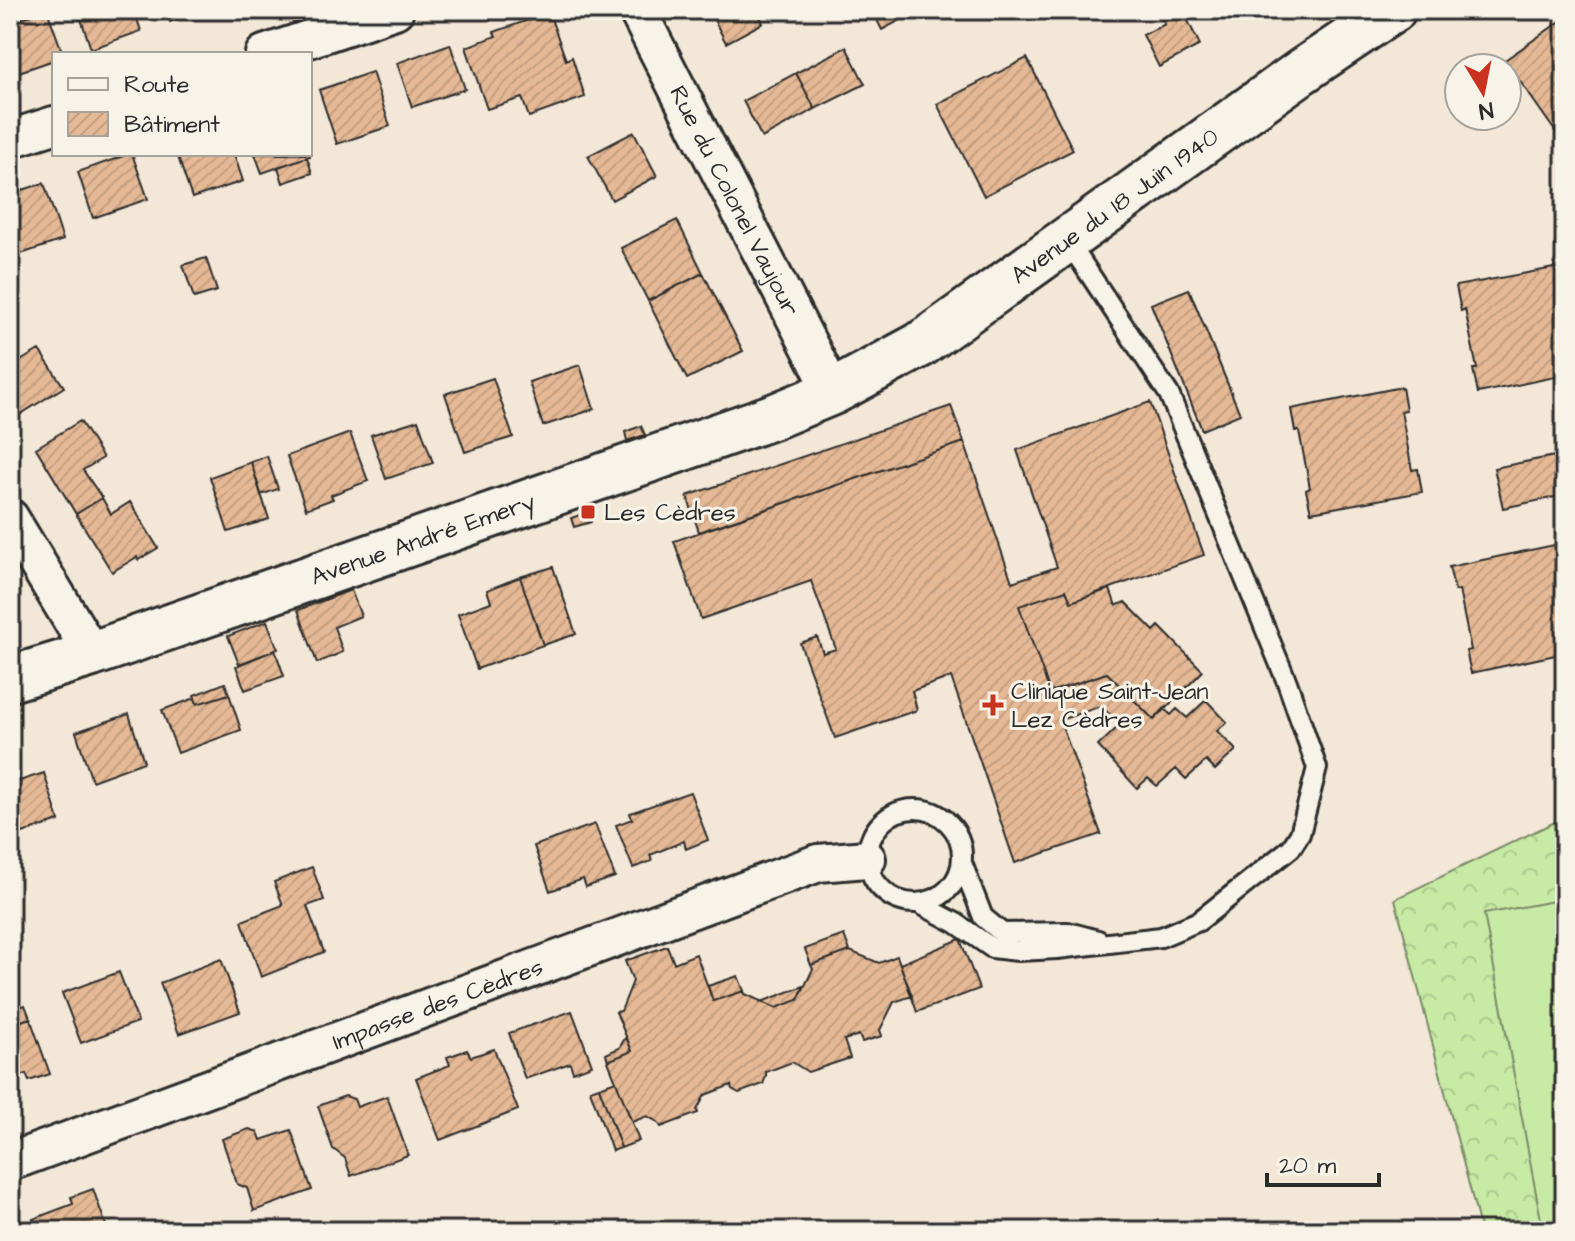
<svg xmlns="http://www.w3.org/2000/svg" width="1575" height="1241" font-family="'Architects Daughter',sans-serif">
	<defs>
		<pattern id="forest-crowns" width="20" height="18" patternUnits="userSpaceOnUse" patternTransform="scale(2)"><rect width="20" height="18" fill="#c7eaa4"/><path d="M2 6a3 3 0 1 1 6 0M12 15a3 3 0 1 1 6 0" fill="none" stroke="#abc98d"/></pattern>
		<pattern id="building-hatch" width="6" height="6" patternUnits="userSpaceOnUse" patternTransform="scale(2)"><rect width="6" height="6" fill="#e5b995"/><path d="M-1 1l2-2M0 6l6-6M5 7l2-2" fill="none" stroke="#c59f81"/></pattern>
	</defs>
	<rect width="100%" height="100%" fill="#f3e7d7"/>
	<filter id="ink" filterUnits="userSpaceOnUse"><feTurbulence type="fractalNoise" baseFrequency=".0125" numOctaves="2"/><feDisplacementMap in="SourceGraphic" scale="16" xChannelSelector="R" yChannelSelector="G"/><feConvolveMatrix kernelMatrix="1 2 1 2 8 2 1 2 1" color-interpolation-filters="sRGB"/></filter>
	<g filter="url(#ink)">
		<path fill="url(#forest-crowns)" stroke="#798a68" stroke-width="2" d="M1565,817v414h-84l-86,-332z"/>
		<path fill="#c7eaa4" stroke="#798a68" stroke-width="2" d="M1565,899v332h-22l-59,-317z"/>
		<path fill="url(#building-hatch)" stroke="#2b2b2b" stroke-width="2" d="M47,10l16,44h-9v6l-44,15v-53z
			M78,10h56l7,21 -50,18z
			M167,10h37l-34,12z
			M709,10h48l6,13 -37,20z
			M872,10h47l-37,20z
			M1158,10h42l-14,7 14,28 -41,22 -16,-32 22,-11z
			M549,13l17,47 6,-3 13,40 -56,20 -7,-19 -35,11 -21,-62 30,-11 -2,-4z
			M1565,18v121l-3,2 -57,-81z
			M450,44l15,45 -53,18 -15,-44z
			M846,47l19,37 -50,25 -19,-36z
			M1027,58l46,92 -89,46 -47,-92z
			M372,72l18,54 -53,18 -18,-54z
			M796,73l19,36 -53,29 -19,-37z
			M634,132l23,44 -45,24 -24,-44z
			M129,154h3l16,45 -55,19 -15,-46z
			M177,154h57l9,27 -51,17z
			M255,154h54l1,2 -48,17z
			M307,157l5,16 -29,10 -5,-16z
			M44,183l19,57 -48,16 -5,-16v-46z
			M677,220l26,53 -55,28 -27,-53z
			M206,258l11,33 -23,7 -11,-33z
			M1565,266v109l-87,18 -5,-24h4l-12,-60 -4,2 -5,-25z
			M703,273l40,78 -56,28 -39,-78z
			M1189,289l51,125 -38,16 -51,-126z
			M39,350l25,37 -48,30 -6,-10v-40z
			M580,365l14,44 -51,17 -14,-44z
			M493,378l20,59 -48,15 -20,-58z
			M1402,387l4,23 -5,1 11,59 6,-1 4,23 -111,20 -5,-22 4,-2 -11,-57h-4l-4,-22z
			M1150,402l54,153 -133,47 -5,-12 -47,16 31,86 57,-19 47,47 10,-11 7,6 6,-6 10,9 19,-18 21,22 -10,9 19,19 -21,20 -9,-9 -20,18 -10,-10 -19,17 -9,-8 -11,10 -39,-42 22,-21 -19,-19 -41,14 41,114 -86,29 -64,-186 -39,14 5,19 -82,28 -35,-95 17,-6 6,16 13,-4 -25,-68 -110,38 -27,-78 290,-99 48,140 45,-15 -40,-117z
			M951,406l13,36 -265,90 -12,-36z
			M418,420l15,43 -47,16 -15,-44z
			M80,421l23,37 -20,12 19,28 -26,16 -40,-66z
			M641,426l4,9 -18,6 -2,-9z
			M350,433l18,48 -37,14 2,4 -27,10 -19,-53z
			M1565,454v41l-62,13 -9,-40z
			M267,456l11,33 -17,6 -10,-33z
			M251,462l18,57 -41,13 -18,-55z
			M102,498l9,16 19,-12 28,46 -20,12 -1,-3 -25,15 -36,-58z
			M588,512l3,10 -17,5 -3,-9z
			M1564,543l1,110 -94,20 -5,-22 5,-1 -12,-60 -4,1 -6,-24z
			M553,567l23,67 -33,11 -23,-68z
			M520,577l23,68 -66,24 -19,-55 33,-12 -4,-12z
			M1110,589l6,17 9,-4 29,29 5,-5 44,45 -49,49 -47,-47 -57,19 -31,-86 47,-16 5,12z
			M351,590l10,26 -27,11 9,25 -26,11 -19,-53z
			M267,621l11,28 -39,15 -11,-28z
			M275,650l9,26 -39,14 -9,-24z
			M225,683l4,11 -32,10 -3,-9z
			M229,694l12,36 -63,23 -16,-43 33,-12 2,6z
			M129,714l15,48 -52,19 -16,-49z
			M44,773l15,48 -49,16v-53z
			M690,792l18,48 -22,9 -2,-8 -34,14 2,6 -19,7 -17,-43 16,-6 -2,-6z
			M595,824l20,53 -29,10 -3,-8 -33,12 -16,-45z
			M312,867l12,33 -17,6 17,46 -63,25 -19,-56 41,-16 -9,-23z
			M844,935l6,16 -39,14 -6,-16z
			M960,939l19,50 -62,23 -17,-48z
			M667,946l7,17 22,-9 17,47 31,-10 1,3 31,14 22,-8 15,-31 -2,-4 39,-14 29,12 18,-7 15,40 -18,6 -14,28 2,6 -20,6 -3,-7 -15,5 6,18 -42,14 -16,-10 -26,10v4l-3,8 -24,9 -7,-4 -1,-4 -26,10 -8,15 1,3 -37,14 -3,-5 -11,-6 -15,6 -24,-61 24,-10 -16,-39 5,-1 12,-30 -8,-20z
			M221,959l19,53 -61,22 -19,-51z
			M119,972l19,50 -57,21 -19,-50z
			M738,976l6,15 -31,10 -5,-15z
			M804,986l-6,14 -22,8 -15,-6z
			M25,1005l5,13 -20,7v-15z
			M572,1011l20,54 -19,7 -3,-9 -45,16 -16,-46z
			M30,1018l20,56 -21,7 -3,-7 -16,6v-55z
			M626,1037l6,14 -24,10 -2,-7 13,-6z
			M494,1049l24,61 -78,30 -24,-62 34,-13 -3,-8 20,-7 4,7z
			M616,1081l23,60 -18,7 -22,-61z
			M599,1087l22,61 -9,3 -22,-61z
			M345,1096l9,3 3,8 30,-11 21,59 -57,21 -6,-18 -12,-9 -15,-43z
			M249,1129l9,3 3,8 30,-10 21,60 -58,21 -7,-23 -10,-4 -15,-45z
			M93,1189l15,42h-71l-4,-12 40,-15 -2,-7z"/>
		<g fill="none" stroke-linecap="round" stroke-linejoin="round">
			<defs>
				<path id="lane" d="M868 856a47 47 0 1 1 94 0a47 47 0 1 1-94 0Z
					M962,863l21,54 19,16 66,-1 30,8
					M920,904l36,19 36,25 26,3 39,-2 104,-12 38,-16 92,-73 9,-14 17,-66 -30,-86 -118,-288 -102,-154"/>
				<g id="street">
					<path id="s1" d="M637,10l196,382"/>
					<path d="M264,54l131,-44"/>
					<path d="M10,139l44,-14"/>
					<path d="M10,518l82,136"/>
					<path id="s2" d="M10,1162l808,-299 49,-4"/>
				</g>
				<g id="secondary">
					<path id="s3" d="M10,679l82,-25 683,-238 58,-24 87,-47 381,-273 92,-62"/>
				</g>
			</defs>
			<use href="#lane" stroke="#2b2b2b" stroke-width="24"/>
			<use href="#street" stroke="#2b2b2b" stroke-width="42"/>
			<use href="#secondary" stroke="#2b2b2b" stroke-width="50"/>
			<use href="#lane" stroke="#f7f3e8" stroke-width="18"/>
			<use href="#street" stroke="#f7f3e8" stroke-width="36"/>
			<use href="#secondary" stroke="#f7f3e8" stroke-width="44"/>
		</g>
	</g>
	<g fill="#c8321e" stroke="#f7f3e8" stroke-width="3">
		<rect x="580" y="504" width="16" height="16" rx="4"/>
		<path d="M989 693h8v8h8v8h-8v8h-8v-8h-8v-8h8z"/>
	</g>
	<g text-anchor="middle" stroke-width="6" stroke-linejoin="round" paint-order="stroke">
		<g font-size="24" fill="#2b2b2b" stroke="#f7f3e8">
			<text dy="8" stroke="none"><textPath href="#s1" startOffset="214">Rue du Colonel Vaujour</textPath></text>
			<text dy="8" stroke="none"><textPath href="#s3" startOffset="1210">Avenue du 18 Juin 1940</textPath></text>
			<text dy="8" stroke="none"><textPath href="#s3" startOffset="436">Avenue André Emery</textPath></text>
			<text dy="8" stroke="none"><textPath href="#s2" startOffset="456">Impasse des Cèdres</textPath></text>
		</g>
		<g font-size="24" fill="#2b2b2b" stroke="#f7f3e8" text-anchor="start">
			<text x="604" y="520">Les Cèdres</text>
			<text x="1011" y="699">Clinique Saint-Jean<tspan x="1011" dy="28">Lez Cèdres</tspan></text>
		</g>
	</g>
	<rect width="1575" height="1241" fill="none" stroke="#f7f3e8" stroke-width="40"/>
	<rect x="20" y="20" width="1535" height="1201" fill="none" stroke="#2b2b2b" stroke-width="3" filter="url(#ink)"/>
	<rect x="52" y="52" width="260" height="104" fill="#f7f3e8" stroke="#a5a39c" stroke-width="2"/>
	<rect x="68" y="78" width="40" height="12" fill="#f7f3e8" stroke="#a5a39c" stroke-width="2"/>
	<text x="124" y="92" font-size="24" fill="#2b2b2b">Route</text>
	<rect x="68" y="112" width="40" height="24" fill="url(#building-hatch)" stroke="#a5a39c" stroke-width="2"/>
	<text x="124" y="132" font-size="24" fill="#2b2b2b">Bâtiment</text>
	<g transform="translate(1483 92) rotate(170)"><circle r="38" fill="#f7f3e8" stroke="#a5a39c" stroke-width="2"/>
	<path d="M0-6L14 30L0 20L-14 30Z" fill="#c8321e"/>
	<text y="-12" font-size="22" font-weight="bold" text-anchor="middle" fill="#2b2b2b">N</text>
	</g>
	<path d="M1267 1173v12h112v-12" fill="none" stroke="#2b2b2b" stroke-width="4"/>
	<text x="1279" y="1173" font-size="24" fill="#2b2b2b" stroke="#f7f3e8" stroke-width="6" paint-order="stroke">20 m</text>
</svg>
